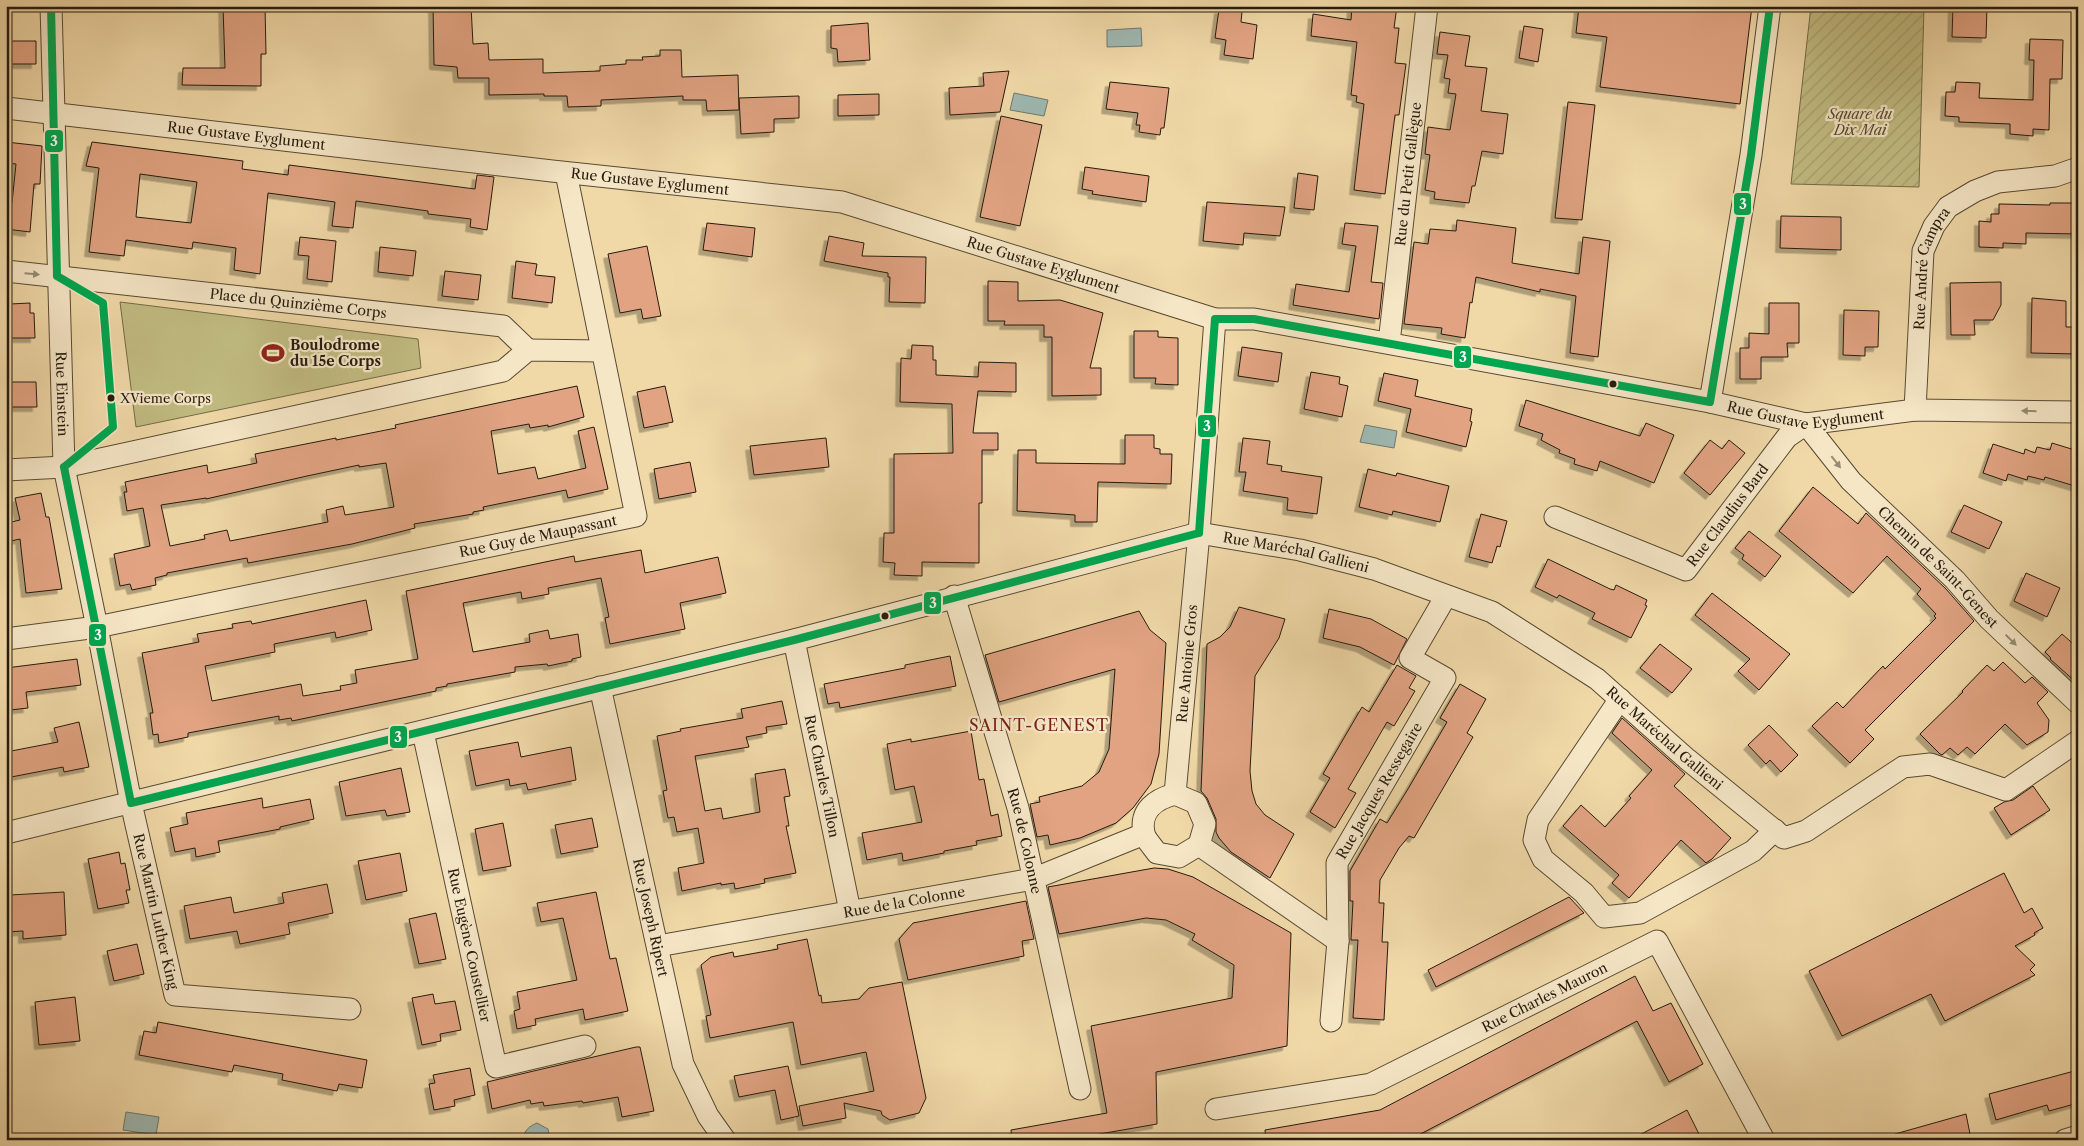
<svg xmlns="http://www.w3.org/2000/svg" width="2084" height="1146" font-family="'Libre Caslon Text',serif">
	<defs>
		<pattern id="garden-furrows" width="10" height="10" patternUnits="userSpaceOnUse" patternTransform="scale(1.25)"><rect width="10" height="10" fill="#c1bc82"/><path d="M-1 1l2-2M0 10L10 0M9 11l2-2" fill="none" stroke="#a6a16f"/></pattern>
		<filter id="shadow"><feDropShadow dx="-4.5" dy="4.5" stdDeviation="0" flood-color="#0004"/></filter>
	</defs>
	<rect width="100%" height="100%" fill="#f0d8a7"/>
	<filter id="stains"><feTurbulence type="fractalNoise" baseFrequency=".004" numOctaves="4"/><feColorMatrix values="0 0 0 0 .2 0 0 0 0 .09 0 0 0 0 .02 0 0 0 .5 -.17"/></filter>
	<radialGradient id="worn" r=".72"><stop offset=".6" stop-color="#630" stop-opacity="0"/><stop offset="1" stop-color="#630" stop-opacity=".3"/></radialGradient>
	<path fill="#c1bc82" stroke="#736c48" d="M120,302l298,37 3,29 -285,59z"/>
	<path fill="url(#garden-furrows)" stroke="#736c48" d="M1811,6h113l-5,181 -128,-3z"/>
	<path fill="#9eb8b2" stroke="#6e7970" d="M1141,28l1,18 -35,1v-17z
		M1014,93l34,7 -4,16 -34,-6z
		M1365,425l32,6 -3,17 -34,-6z
		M126,1112l33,5 -3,18 -33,-5z
		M537,1123l11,6 2,11h-26c-1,-10 6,-14 13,-17z"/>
	<path fill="#e1a382" stroke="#251b0e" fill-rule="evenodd" filter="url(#shadow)" d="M223,6h42l1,48h-5v32l-79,-1 1,-17h42z
		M433,6h38l2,38 15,-1 1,17 54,-1v14l57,-2v-5l26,-2v-4h17l-1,-3 18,-1v-6h21l1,27 56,-2 1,35 -32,1 -1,-11h-23v-4l-82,4v6l-33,1 -1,-11h-23v-2l-55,1v-17h-31l-1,-11 -23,-2z
		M1352,6h45l-3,22h5l-4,35 11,1 -7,51h-4l-10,79 -31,-4 10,-86 -8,-2 1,-6 -6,-1 6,-53 -46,-6 2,-22 38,6z
		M1579,6h173l-12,98 -140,-17 7,-50 -31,-4z
		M1953,6h34l-1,32 -34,-1z
		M1219,9l23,3 -1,10 16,3 -4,34 -29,-4 2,-15 -11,-2z
		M868,23l2,37 -32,2 -1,-13 -6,-1v-22z
		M1524,26l19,3 -5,33 -19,-4z
		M1440,32l30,4 -5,30 22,2 -6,43 27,3 -5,40 -21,-3 -7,35h-3l-3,17 -35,-4 1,-7 -10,-2 5,-35 -5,-1 3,-27 22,3 6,-36 -8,-1 2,-14 -6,-1 4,-23 -11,-1z
		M2030,39l33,1 -1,39h-12l-1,51 -16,-1v7l-23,-2v-10l-51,-2v-5l-14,-1 1,-24h9l1,-10 24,1 -1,15 54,2 1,-40h-5z
		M6,41h30v23h-30z
		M1009,71l-9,41 -50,3 -1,-27 35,-2 -1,-13z
		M1110,82l59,6 -5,40h-3l-1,7 -21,-3 1,-7h-4l2,-12 -32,-4z
		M879,94v21l-41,1v-21z
		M799,96v22l-25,1v13l-33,2 -2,-36z
		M1568,102l27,3 -13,115 -27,-2z
		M1001,116l41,9 -22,101 -40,-9z
		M6,142l36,4 -2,38h-6l-4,48 -24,-3v-27l6,1 4,-39 -10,-1z
		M92,142l151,19 -1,8 46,6 1,-10 186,24 2,-14 17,2 -7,53 -17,-3 1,-8 -43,-5v-3l-72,-10 -3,27 -21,-2 3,-24 -67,-9 -8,81 -26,-4 2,-22 -43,-6 -1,7 -66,-9 -2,16 -35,-4 10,-84 -13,-2zM140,174l57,8 -6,41 -55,-6z
		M1085,167l64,9 -3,26 -54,-8 1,-3 -11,-2z
		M1298,173l20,3 -4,34 -20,-2z
		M1207,202l78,5 -5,29 -36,-3 -1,12 -40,-4z
		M2050,203h28v31l-52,-1v11l-23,-1v5l-24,-1v-26l12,1v-8h8v-10l51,1z
		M1781,216l60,1v33l-61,-2z
		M1457,220l59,8 -4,35 67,11 4,-37 27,4 -12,116 -28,-4 6,-57 -36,-7v3l-64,-15 -4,26 -2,-1 -5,36 -24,-4 1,-6 -38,-4 10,-82 14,2 2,-15 26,2z
		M707,223l48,5 -3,29 -49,-7z
		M1345,223l33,3 -7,56 12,1 -4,36 -86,-14 3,-21 53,8 7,-46 -14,-2z
		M829,236l35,7 -2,13 64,1 -1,46 -36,-1 1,-25h-2v-4l-64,-12z
		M300,237l36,4 -4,41 -25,-3 2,-23 -11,-1z
		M647,246l14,70 -18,3 -2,-10 -21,4 -12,-59z
		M380,247l36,4 -3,25 -35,-4z
		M516,261l21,3 -2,11 20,2 -3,26 -40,-5z
		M445,271l36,4 -3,25 -36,-4z
		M988,281l30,1v19l42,-1 43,13 -13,55h11v27l-49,1v-59h-8v-12h-40l1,-4h-17z
		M2001,282v23l-8,15h-19l1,15h-24l-1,-52z
		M2032,298l34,3v26h12v27l-47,-1z
		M30,303v10h4l1,25h-25v-34z
		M1769,303h30v40h-12l1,14h-27v22h-21v-31h9v-15l20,1z
		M1844,310l35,1 -1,36h-13v9l-22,-1z
		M1134,331h24v6l20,1v47l-23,-1 1,-6h-22z
		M912,345l21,1v14h3v15l42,2 1,-15 37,1v29l-38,-1 -5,42h25v17h-16v53h-3v60l-57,-1v14l-28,-1 1,-12 -12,-1 1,-29h10v-79l59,-1 -1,-49 -52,-2 1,-44 10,1z
		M1242,347l40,6 -4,29 -40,-6z
		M1311,372l29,5 -1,7 9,2 -6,31 -38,-8z
		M1384,373l34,7 -3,16 57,13 -2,12 2,1 -6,25 -60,-15 5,-23 -33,-8z
		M6,382h30l1,25h-31z
		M577,386l7,31 -36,10v-2l-18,3 -1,-4 -38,7 7,43 37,-7 3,12 48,-11 -8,-37 16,-4 14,62 -40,9 -2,-8 -83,17 1,3 -11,2v2l-59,10 1,4 -63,16 -104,19 -1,-5 -80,15v2l-12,3 1,7 -24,5 -2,-6 -10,2 -6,-32 36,-8 -7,-38 -16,3 -3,-19h3l-2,-10 82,-17 1,8 49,-10 -2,-9 81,-16v2l60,-12 -1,-3zM386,463l8,44 -49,8 -2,-9 -17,4 2,12 -98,19 -3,-11 -23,5 1,4 -35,7 -9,-41 45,-7v1l101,-23 52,-11v2z
		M665,386l8,36 -29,6 -7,-36z
		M1526,400l114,36 6,-13 28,12 -20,48 -54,-22 -3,10 -23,-7 1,-5 -16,-6 1,-3 -19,-10 2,-6 -24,-8z
		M1125,435h29v13l6,1v5h12l-1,30 -73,-2 -1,40h-22v-7l-58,-4 1,-61h18v13l89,1z
		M826,438l3,29 -75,8 -4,-29z
		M1243,438l27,3 -3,23 15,2 -1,5 41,6 -5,37 -30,-4 1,-12 -45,-7 3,-19h-7z
		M1710,440l12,9 7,-9 16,13 -35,42 -26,-22z
		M2052,443l26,8v36l-33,-10 -1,3 -16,-4 -1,4 -19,-6 -2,7 -23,-8 10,-29 31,10 1,-5 10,4 2,-6 13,3z
		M690,462l6,30 -37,7 -5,-30z
		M1368,469l28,7 1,-3 52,13 -9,36 -47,-11 -1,4 -33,-8z
		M1813,487l45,37 8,-11 80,76 28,32 -109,109 9,9 -24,24 -38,-37 25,-24 6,6 40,-42 2,3 51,-51 -2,-2 2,-2 -19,-20 4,-5 -34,-33 -34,37 -74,-62z
		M41,493l5,24h3l13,72 -36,4 -6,-54 -9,2 -4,-18 13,-3 -5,-22z
		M1964,505l38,17 -13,27 -38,-17z
		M1481,514l26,7 -7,26 -3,-1 -5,17 -23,-6z
		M1749,531l32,25 -16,21 -23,-18 2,-4 -9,-7z
		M641,550l4,23 73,-16 8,36 -46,10 5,26 -75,15 -5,-26 4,-1 -8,-39 -53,10 1,6 -27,5 -1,-7 -58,11 10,49 57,-10 -1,-8 19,-4 2,9 28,-5 3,23 -9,2v2l-24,5 -1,-2 -32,3v5l-68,12v2l-11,2v3l-144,30 -1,-3 -12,2v-4l-91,17v4l-29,6 -1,-9 -5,1 -3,-22h3l-11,-60 57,-11 -2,-8 36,-6 -1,-4 19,-3 1,3 114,-24 6,30 -36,8 -1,-6 -61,12 1,8 -70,14 7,35 89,-17 2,12 38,-6 -1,-4 17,-3 -2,-13 63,-11 -12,-68 168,-35 1,6z
		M1548,559l62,30 4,1 2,-5 31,15 -2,5 2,1 -16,32 -39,-19 3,-6 -36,-18 -2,3 -22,-11z
		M2026,573l34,15 -13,29 -33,-16z
		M1712,593l78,61 -31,36 -21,-19 12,-12 -55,-44z
		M1239,607l46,12 -6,19 -24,38 -5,95 2,20 4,13 9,11 29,19 -24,44 -39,-26 -12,-14 -3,-6v-13l-9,-21 -6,-7 6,-147 13,-7 10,-10z
		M1329,609l42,10 36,20 -13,26 -34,-18 -37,-9z
		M1139,611l11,19 16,13 -7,111 -8,30 -18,24 -17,15 -36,15 -30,7 -2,-10 -11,2 -7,-33 10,-2 -1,-5 43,-11 17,-14 10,-23 6,-80 -116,33 -14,-47z
		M2062,634l16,14v36l-28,-25 1,-1 -6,-6z
		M1660,644l32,25 -20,24 -32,-25z
		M950,656l6,30 -116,22 -1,-6 -11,2 -4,-20 81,-16v-3z
		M77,659l4,26 -55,7 2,16 -18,2 -1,-8h-3v-34z
		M2003,662l22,21 7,-6 16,15 -11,11 12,17 -1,12 -21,13 -22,-21 -30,30 -8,-7 -9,8 -8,-7 -8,7 -2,-1 -20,-20 43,-42 -1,-1 25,-26 7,6z
		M1397,665l19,11 -7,12 6,3 -21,35 -7,-4 -19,33 -20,34 8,4 -21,35 -25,-16 20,-34 -7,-4 39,-67 7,5z
		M1460,684l26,15 -19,34 6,4 -59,101 -5,-2 -10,12 -19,32 -1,23h5l-2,39h6l-4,78 -31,-2 5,-78h-7l2,-39h-3v-30l30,-52 7,4 21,-34 39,-67 -7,-4z
		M782,701l5,23 -21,3 1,6 -21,4 3,10 -54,9 10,55 16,-3 2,11 37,-7 -5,-38 30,-5 5,27 -6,1 5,29h-3l10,47 -32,6 1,4 -30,6 -1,-6 -13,2v-2l-39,8 -4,-23 26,-5 -6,-35 -21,4 -3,-15 -6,1 -5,-27 4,-1 -10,-54 24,-5 -1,-2 63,-11 -2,-9z
		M1622,718l63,56 -11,12 57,52 -19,21 -6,4 -25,-23 -52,58 -17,-15 7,-8 -56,-49 18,-21 24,22 26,-29 -2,-2 23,-26 -40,-37z
		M79,722l10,45 -25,5 -1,-5 -57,11v-26l52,-10 -4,-14z
		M1769,725l29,30 -17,17 -11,-12 -4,4 -18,-19z
		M971,731l8,49 5,-1 7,37 7,-2 4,22 -26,5 1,4 -33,6v2l-41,8 -1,-8 -35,7 -5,-27 60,-11 -8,-36 -19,4 -8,-46 24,-5v3z
		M518,742l3,15 50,-10 5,33 -48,10 -2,-7 -16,3 -1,-7 -33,7 -7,-35z
		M401,768l9,44 -23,4 -2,-6 -39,6 -7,-34z
		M2033,786l17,24 -39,25 -17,-27 10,-6 9,-2z
		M262,798l1,10 47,-9 4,20 -34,8v2l-62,12 2,11 -24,5 -1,-9 -20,4 -5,-24 18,-4 -2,-11z
		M592,818l6,29 -37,7 -6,-29z
		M503,823l8,43 -28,5 -8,-42z
		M119,852l2,12 4,-1 5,27h-4l3,13 -31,6 -10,-50z
		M400,853l7,38 -41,9 -8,-39z
		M1154,868l14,1 25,8 98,56 -4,113 -131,26 1,52 -92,16h-53l-1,-10 96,-17 -16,-87 141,-28 2,-33 -42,-25 3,-6 -29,-14 -20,-2 -87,16 -11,-47z
		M2004,873l20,40 8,-5 11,20 -9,5 1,2 -20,11 20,19 -5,5 5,5 -90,46 -14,-27 -89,42 -33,-65z
		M327,884l6,29 -45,10 2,11 -50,10 -3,-13 -47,8 -6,-33 47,-9 3,16 50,-10 -2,-10z
		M64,892l2,43 -43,4v-8l-17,1v-30h4v-7z
		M596,892l14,67 6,-1 12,53 -43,9 -2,-11 -48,10 1,6 -19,4 -3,-18 6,-2 -3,-17 60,-12 -14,-62 -22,4 -4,-19z
		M1569,897l15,16 -148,74 -8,-17z
		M1026,901l8,38 -12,2 2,15 -116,24 -9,-41 14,-16z
		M436,913l10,46 -27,5 -10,-45z
		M807,939l12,57 2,-1 1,8 37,-4 10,-11 33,-6 24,116 -7,15 -29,7 -8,-5 -1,-4 -37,-8 2,15 -43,8 -4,-20 75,-15 -8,-39 -65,13 -8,-43 -83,16 -4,-22 5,-1 -10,-50 10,-8 22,-5 1,5 44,-8 -1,-4z
		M137,944l7,30 -30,7 -7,-30z
		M1635,976l18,35 18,-8 32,61 -34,18 -32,-61 -228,119h-143l-1,-10 115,-20z
		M433,994l2,10 20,-3 6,29 -21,4 1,7 -19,4 -10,-47z
		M75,997l5,44 -41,4 -4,-43z
		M158,1022l209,38 -5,28 -23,-4 -2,7 -55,-11 1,-6 -49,-9 -2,7 -93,-17 5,-24 12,2z
		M636,1047h4l14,64 -32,6 -4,-20 -35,6 -1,-2 -38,5 -1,-4 -12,2 -1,-4 -38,9 -5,-27z
		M788,1066l11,50 -18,4 -6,-30 -36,7 -5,-21z
		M470,1068l5,27 -21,5 1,6 -21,4 -5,-26 6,-1 -2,-8z
		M2078,1070v33l-29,8 -2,-6 -51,15 -7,-26z
		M1687,1110l15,30h-72z
		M1966,1114l4,20 -21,6h-54v-6z"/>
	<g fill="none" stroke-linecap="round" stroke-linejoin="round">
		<defs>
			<g id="minor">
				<path id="s1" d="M51,6l13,461 33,160 34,176 44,192 175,14"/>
				<path id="s2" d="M6,108l546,63 290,31 373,117h39l456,83 96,22 109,-14 163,2"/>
				<path id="s3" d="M6,271l497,55 25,24"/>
				<path id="s4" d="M1389,343l38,-337"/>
				<path d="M1710,402l41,-247 19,-149"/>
				<path id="s5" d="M1915,410l8,-159 11,-25 14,-19 27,-16 23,-9 57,-6 23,-8"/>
				<path id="s6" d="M1806,424l45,57 104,99 34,39 89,84"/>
				<path d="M6,470l58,-3 439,-96 25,-21 74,1"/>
				<path id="s7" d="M1555,517l131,53 101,-133 19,-13"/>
				<path id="s8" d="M954,596l64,212 62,281"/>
				<path id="s9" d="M6,639l91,-12 539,-111 -70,-343"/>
				<path id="s10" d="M794,640l56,271"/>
				<path id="s11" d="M600,687l83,377 25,52 17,24"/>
				<path d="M1620,699l-82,121 -4,20 9,19 41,34 20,24 36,-4 113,-62 22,-21"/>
				<path id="s12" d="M423,732l73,335 89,-21"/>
				<path id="s13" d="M1175,794l24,-261 16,-214"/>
				<path d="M1175,794l21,9 9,21 -6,21 -20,12 -22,-4c-4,-6 -12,-14 -13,-20 -5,-23 12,-34 31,-39z"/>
				<path id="s14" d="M6,833l788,-193 405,-107 101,17 74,19 118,43 105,67 90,80 97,79 22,-7 97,-64 27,-3 76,26 72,-49"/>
				<path d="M1199,845l139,96"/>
				<path id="s15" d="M658,946l375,-67 111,-45"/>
				<path id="s16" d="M1331,1021l7,-80 -1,-78 108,-185 -35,-20 36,-62"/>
				<path id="s17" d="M1216,1109l155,-25 286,-143 107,199"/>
				<path d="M2065,1140l13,-4"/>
			</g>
		</defs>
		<use href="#minor" stroke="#584a34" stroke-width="23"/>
		<use href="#minor" stroke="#f5e6c6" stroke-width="21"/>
		<defs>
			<path id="bus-1" d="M51,6l6,270
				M57,276l46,27 10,124 -49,40
				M1215,319h39l456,83
				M1710,402l41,-247 19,-149
				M64,467l67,336
				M1199,533l16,-214
				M131,803l663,-163 405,-107"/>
		</defs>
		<use href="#bus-1" stroke="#f5e6c6" stroke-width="11"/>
		<use href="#bus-1" stroke="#00a650" stroke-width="8"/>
	</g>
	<defs><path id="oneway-solid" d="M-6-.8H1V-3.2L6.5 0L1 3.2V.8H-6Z" transform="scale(1.25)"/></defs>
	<g fill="#978b73">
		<use href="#oneway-solid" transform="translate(32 274) rotate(5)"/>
		<use href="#oneway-solid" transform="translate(2029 411) rotate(-179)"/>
		<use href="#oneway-solid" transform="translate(1836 462) rotate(52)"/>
		<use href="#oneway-solid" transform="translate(2011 640) rotate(44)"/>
	</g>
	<defs>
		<symbol id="stadium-bare" viewBox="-9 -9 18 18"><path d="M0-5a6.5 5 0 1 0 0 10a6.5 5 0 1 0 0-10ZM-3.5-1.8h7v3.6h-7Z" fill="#8f2418" stroke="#f5e6c6" stroke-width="2.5" paint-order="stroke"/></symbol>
	</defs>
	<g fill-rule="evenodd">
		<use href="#stadium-bare" x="257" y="337" width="32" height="32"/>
	</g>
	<g fill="#251b0e" stroke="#f5e6c6" stroke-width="2">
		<circle cx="1613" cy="384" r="4.5"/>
		<circle cx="111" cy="398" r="4.5"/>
		<circle cx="885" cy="616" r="4.5"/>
	</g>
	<g text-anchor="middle" stroke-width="4.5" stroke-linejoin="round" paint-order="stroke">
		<g font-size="13" fill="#251b0e" stroke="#f5e6c6" text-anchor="start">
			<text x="120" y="403">XVieme Corps</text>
		</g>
		<g font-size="14" font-style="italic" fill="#544b31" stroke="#f5e6c6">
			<text x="1860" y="119">Square du<tspan x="1860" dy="16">Dix Mai</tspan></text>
		</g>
		<g font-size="14" fill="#251b0e" stroke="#f5e6c6">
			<text dy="5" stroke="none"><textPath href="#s2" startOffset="242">Rue Gustave Eyglument</textPath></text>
			<text dy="5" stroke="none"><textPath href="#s4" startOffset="170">Rue du Petit Gallègue</textPath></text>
			<text dy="5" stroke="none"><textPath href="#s2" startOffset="648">Rue Gustave Eyglument</textPath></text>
			<text dy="5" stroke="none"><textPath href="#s2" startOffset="1052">Rue Gustave Eyglument</textPath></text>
			<text dy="5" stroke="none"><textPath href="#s5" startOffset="144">Rue André Campra</textPath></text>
			<text dy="5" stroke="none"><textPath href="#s3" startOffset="294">Place du Quinzième Corps</textPath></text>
			<text dy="5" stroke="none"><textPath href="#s1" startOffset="388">Rue Einstein</textPath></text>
			<text dy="5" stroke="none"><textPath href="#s2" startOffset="1832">Rue Gustave Eyglument</textPath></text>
			<text dy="5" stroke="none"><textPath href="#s7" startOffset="210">Rue Claudius Bard</textPath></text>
			<text dy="5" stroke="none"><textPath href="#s9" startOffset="542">Rue Guy de Maupassant</textPath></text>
			<text dy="5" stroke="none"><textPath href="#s14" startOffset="1329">Rue Maréchal Gallieni</textPath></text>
			<text dy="5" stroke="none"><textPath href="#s6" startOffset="195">Chemin de Saint-Genest</textPath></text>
			<text dy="5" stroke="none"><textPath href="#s13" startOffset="131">Rue Antoine Gros</textPath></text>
			<text dy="5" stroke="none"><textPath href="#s14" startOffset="1749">Rue Maréchal Gallieni</textPath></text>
			<text dy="5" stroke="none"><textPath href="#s10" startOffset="139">Rue Charles Tillon</textPath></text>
			<text dy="5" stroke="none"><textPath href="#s16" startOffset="242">Rue Jacques Ressegaire</textPath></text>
			<text dy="5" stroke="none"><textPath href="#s8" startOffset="255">Rue de Colonne</textPath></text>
			<text dy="5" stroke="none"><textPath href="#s15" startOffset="250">Rue de la Colonne</textPath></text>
			<text dy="5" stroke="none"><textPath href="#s1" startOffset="915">Rue Martin Luther King</textPath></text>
			<text dy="5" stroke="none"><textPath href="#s11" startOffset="236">Rue Joseph Ripert</textPath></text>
			<text dy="5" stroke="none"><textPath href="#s12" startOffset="218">Rue Eugène Coustellier</textPath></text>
			<text dy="5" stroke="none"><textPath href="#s17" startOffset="351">Rue Charles Mauron</textPath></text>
		</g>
		<g font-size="14" font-weight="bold" fill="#251b0e" stroke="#f5e6c6" text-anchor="start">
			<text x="290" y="350">Boulodrome<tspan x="290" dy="16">du 15e Corps</tspan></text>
		</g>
		<g font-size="16" letter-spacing="1" fill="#7a1f14" stroke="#f5e6c6">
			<text x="1039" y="731">SAINT-GENEST</text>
		</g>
	</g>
	<g stroke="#f5e6c6" stroke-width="2">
		<rect x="44" y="129" width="20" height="24" rx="5" fill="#00a650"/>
		<rect x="1733" y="192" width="19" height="24" rx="5" fill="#00a650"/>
		<rect x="1453" y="345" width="19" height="24" rx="5" fill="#00a650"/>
		<rect x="1197" y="414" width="20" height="24" rx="5" fill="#00a650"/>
		<rect x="923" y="591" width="19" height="24" rx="5" fill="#00a650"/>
		<rect x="88" y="623" width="19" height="24" rx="5" fill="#00a650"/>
		<rect x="389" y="725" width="19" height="24" rx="5" fill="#00a650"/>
	</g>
	<g font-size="14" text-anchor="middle" font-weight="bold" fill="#fff">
		<text x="54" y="146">3</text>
		<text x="1743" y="209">3</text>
		<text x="1463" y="362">3</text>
		<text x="1207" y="431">3</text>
		<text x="933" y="608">3</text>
		<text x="98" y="640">3</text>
		<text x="398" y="742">3</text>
	</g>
	<rect width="2084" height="1146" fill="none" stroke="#f0d8a7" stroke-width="25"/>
	<rect x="8" y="8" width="2069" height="1131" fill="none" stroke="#251b0e" stroke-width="2.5"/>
	<rect x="12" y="12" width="2059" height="1121" fill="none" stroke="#251b0e"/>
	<rect width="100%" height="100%" filter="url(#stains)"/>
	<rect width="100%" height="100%" fill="url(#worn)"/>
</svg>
